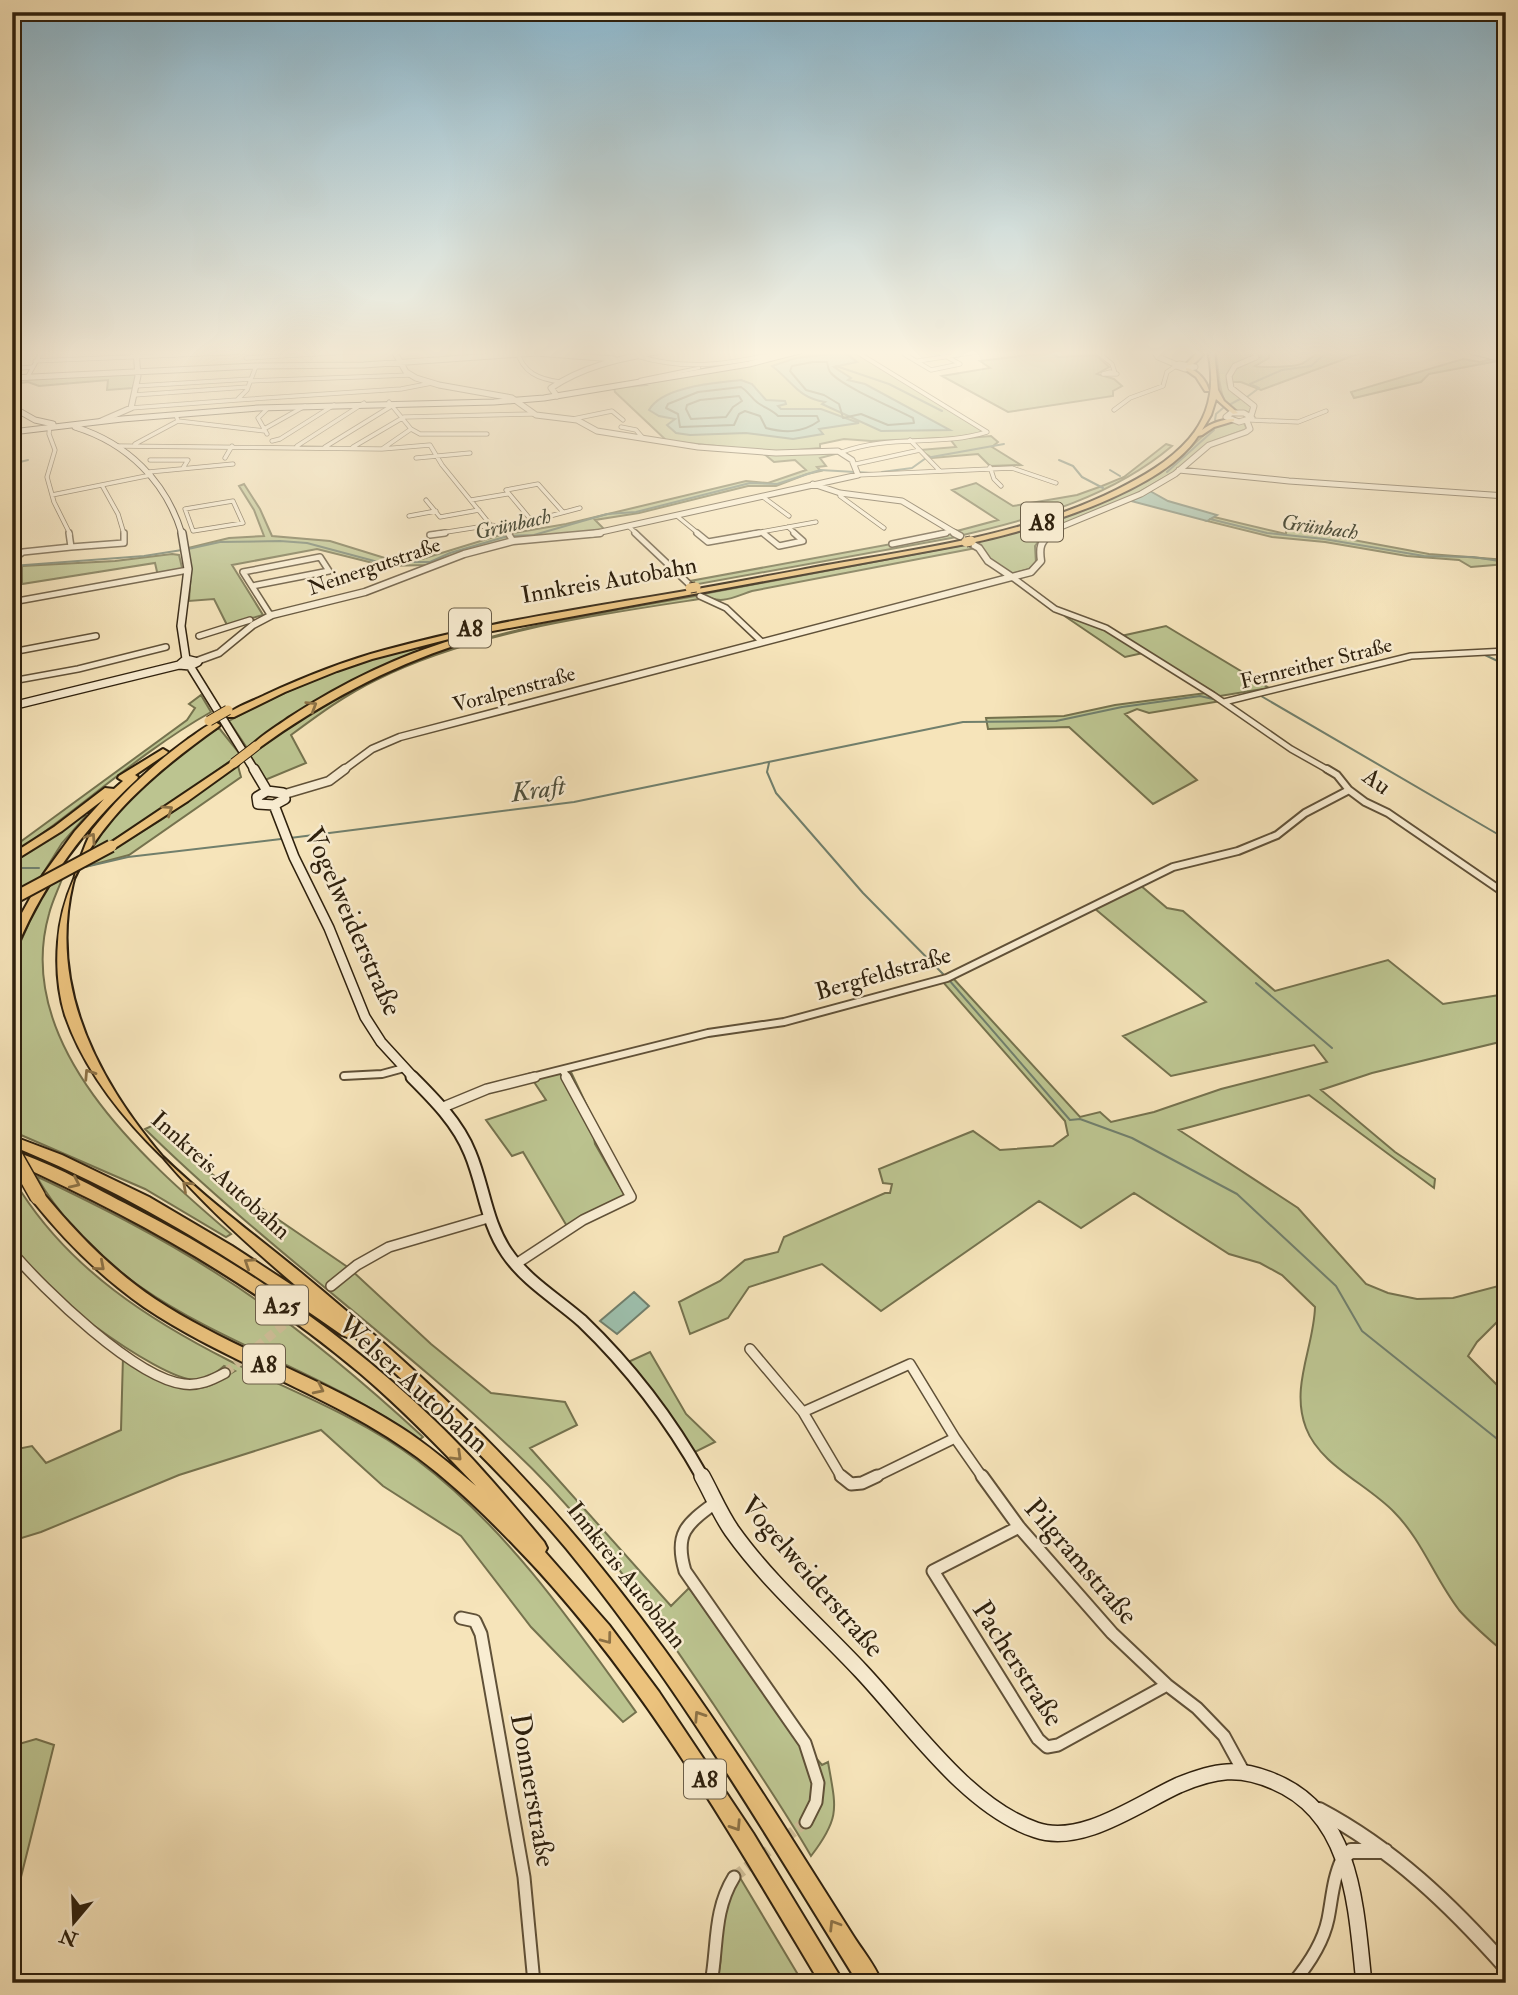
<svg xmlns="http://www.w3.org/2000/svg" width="1518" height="1995" font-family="'IM FELL Double Pica',serif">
	<rect width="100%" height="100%" fill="#f6e4ba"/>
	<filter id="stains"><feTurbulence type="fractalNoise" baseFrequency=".00286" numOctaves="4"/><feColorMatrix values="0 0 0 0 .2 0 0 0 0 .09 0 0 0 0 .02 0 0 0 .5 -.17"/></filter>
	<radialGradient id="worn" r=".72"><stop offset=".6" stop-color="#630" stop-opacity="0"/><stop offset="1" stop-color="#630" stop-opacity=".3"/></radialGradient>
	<path fill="#bcc490" stroke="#75724e" stroke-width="2" d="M773,351h80l132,81 -18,6 24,-2 7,6 -6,5 29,18 -31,1 -12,-12 -46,4 -12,-8 36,-3 -6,-8 15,-2 -94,4 -27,-2 -24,5v4l-45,4 -108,-11 -52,-49 -1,-4 32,-3 -6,-4 139,-27z
		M1215,351h35l3,3 -1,2c-14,7 -30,12 -24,31l23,18 1,4 -2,3c-37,4 -28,-38 -35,-61z
		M1260,351l9,1v6l-14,8c6,2 42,1 48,-3 7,-3 12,-10 19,-12 13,-3 31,0 44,0l-105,39 -20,-8h-10v-11l30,-14z
		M1052,352l6,5 38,-2 13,12 -12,7 17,5 8,7 -9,5v5l-105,16 -66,-36 48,-8 -10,-7z
		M1496,358l7,2 -74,14 -8,8 -67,16 -3,-6 112,-33 17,3z
		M134,374l2,3 -3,11 -26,2 1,-10 -69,6 -11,-4 -16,2v-5z
		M1226,421l18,2 3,6 -33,12 -40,31 -49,28 -81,34 -9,12 1,17 -7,6 -17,5 -22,-14 -16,-17c66,-17 129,-36 188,-72 24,-14 38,-39 64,-50z
		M1166,444l6,2c-59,50 -135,72 -209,89l-6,-4 41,-11 -46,-30 24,-7 37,23 64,-11 25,-9 22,-9z
		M763,453h76l-19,5 6,8 -9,1 4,4 -14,3 -31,12h-28l-109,27 -44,7 10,10 -76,8 -79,18 -23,9 -42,1 -68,-17 -85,16 31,50 -36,10 -13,-26 -25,2 2,-31 -3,-22 41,-10 35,-2 -10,-26 -15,-24 5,-2 16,25 12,27 58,5 58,18h34l75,-23 69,-12 180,-43 22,2 38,-13 -11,-10 -21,2z
		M1214,517l72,17v-3l8,-2 135,25 77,6v4l-35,3 -12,-7 -52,-4 -82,-14 -53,-5 -65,-16z
		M951,533l6,4 -264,48 -3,-4z
		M969,544l7,4 -224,43c-18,6 -32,15 -49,3z
		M172,554l7,1 4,17 -25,4 -3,-13 -133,21v-18l93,-5z
		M696,596l4,3c-106,16 -228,33 -324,81 -31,15 -58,35 -85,55l15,28 -41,17 -15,-24c34,-25 68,-53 106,-71 109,-51 224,-69 340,-89z
		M1070,616l36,14 37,23 -18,4 -59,-40z
		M1166,626l103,62 -49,8 -99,-60z
		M474,633l-110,42 -65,36 -52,37 -18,-27c77,-43 159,-71 245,-88z
		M1206,693l15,8 -72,12 -12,-4 -12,5 72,66 -44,24 -84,-77 -81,2 -2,-11 78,-2 51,-11z
		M201,695l10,17c-71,40 -131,97 -199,143v-7l175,-128 8,-12 -6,-4z
		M219,728l21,26 -88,63 -65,38c33,-53 79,-95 132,-127z
		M238,766l3,11 -112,78 -45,12 77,-47z
		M82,816h4l-24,27 -25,40 -25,12v-32z
		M62,879c-4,11 -10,23 -13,35 -37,130 94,245 182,320l-5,3 -81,-48 -131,-57 -2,-171 32,-72z
		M1140,885l27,23 16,3 92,80 113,-31 55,44 63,-10v56l-6,-8 -128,31 -51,17 74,62 40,27 -1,9 -125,-93 -130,35 119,78 68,76 22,9 29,6 36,-1 53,-14v29l-29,29 -9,14 38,38v260c-16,-14 -33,-28 -47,-44 -24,-31 -37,-70 -65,-98 -27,-28 -74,-47 -88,-84 -16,-41 8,-81 9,-121l-33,-32 -22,-12 -31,-9 -95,-61 -53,35 -42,-27 -158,110 -59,-47 -73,23 -21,31 -38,16 -11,-32 41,-21 25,-21 33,-8 6,-15 101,-44h5l2,-9 -9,-1 -4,-14 94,-38 27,19 53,-4 15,-11 -3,-14 -123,-140 10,-4 128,140 20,-5 11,10 43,-10 67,-23 106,-27 -13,-17 -143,31 -48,-40 83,-34 -112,-94z
		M570,1070l28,59 -5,3 2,12 30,52 -57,32 -45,-76 -11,4 -26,-36 60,-20 -14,-21z
		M156,1124l53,48 140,96 82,76 60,49 74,9 12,23 -47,23 141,158 18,-18 99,138 34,39 6,-3c8,46 13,55 -17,94 -30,-52 -64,-101 -97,-151 -60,-89 -120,-179 -199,-253 -119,-113 -253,-208 -370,-323z
		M36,1176c63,30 125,61 183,99 73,46 141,104 204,162l-4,3c-132,-97 -292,-111 -383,-264z
		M22,1193c50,77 127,127 208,168 63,31 130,56 187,99 89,67 155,162 219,252l-13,10 -92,-95 -70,-91 -78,-50 -62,-56 -142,45 -138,57 -29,9v-91l20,-4 14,17 75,-33 2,-74c20,10 60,36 82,31 11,-3 20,-10 30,-16l-11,-5c-8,7 -17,14 -28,14 -36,1 -175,-101 -184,-136 -3,-12 0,-30 0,-43z
		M650,1352l36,62 29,28 -22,11 -67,-90z
		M36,1739l18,6 -42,168v-167z
		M739,1876l64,107h-88c12,-25 0,-57 9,-84 3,-8 10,-16 15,-23z"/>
	<path fill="#9dbfac" stroke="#717f6c" stroke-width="2" d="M839,353l8,1 10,8 -23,5 17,11 -3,2 17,4 85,46 -69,1 -59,-27 3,-2c-28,-5 -32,-20 -53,-36l24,-8z
		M741,380l11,4 14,16 19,1 1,3 -8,2 3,3h40l38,14 -40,6 4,5 -30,5 -47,-6 -56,2 -14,-2 -9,-8 8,-6 -16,-3 -10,-6c13,-24 68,-27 92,-30z
		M1150,491l18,10 49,14 -10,6 -76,-20z
		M634,1292l15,14 -32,28 -17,-13z"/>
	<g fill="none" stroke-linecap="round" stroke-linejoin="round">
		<path stroke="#66705c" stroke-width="2" d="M813,362h14c1,4 1,8 4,11 11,13 63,35 82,45l1,5 -26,2 -27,-11 -18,4 -4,-14 -15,-9 -18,-5 -16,-19 2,-5z
			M741,387c8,5 10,11 17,16 7,5 14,7 20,13h39l2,5c-17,12 -34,12 -53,7l-6,-12 -15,-5 -6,3 -5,11 -54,2 -2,-13 -12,-6 2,-4 30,-12z
			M739,396l3,5 -9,6 -7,10 -35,2 -5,-10 1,-4 13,-5z"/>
		<path stroke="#717f6c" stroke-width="2" d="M836,366l53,18 53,27
			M1247,397l12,-9 -9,-4 32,-14 29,-4 17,-15
			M1229,405l11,-6
			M1215,420l1,-6 7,-6
			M1059,460l14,6 9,11 21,11
			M12,464l16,-4
			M1110,470l10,6
			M882,472l30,-4 14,-10 78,-14
			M1167,472l47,-42
			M1210,519l57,14 57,6 100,17 49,1 33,5
			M188,549l32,-7 60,-1 27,2 71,19h52l20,-9 58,-17 26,-1 73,-21 29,-2 114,-29 27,1 43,-14 53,3
			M12,566l132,-10 38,-6
			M1485,655l21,10
			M1334,672l29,-7
			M1261,696l245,143
			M769,763l-2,9 9,21 87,100 82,83
			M290,838l284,-36 389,-80 93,-1 66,-14 78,-11 13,3
			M85,867l43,-10 153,-18
			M12,868h27
			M949,980l121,140 10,-1 52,19 105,56 99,92 26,45 144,115
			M1256,983l76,65"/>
		<path stroke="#cebd97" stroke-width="9" stroke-dasharray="9 4.5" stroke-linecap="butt" d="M225,1373l84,-69"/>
		<path stroke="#cebd97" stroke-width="11" stroke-dasharray="11 5" stroke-linecap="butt" d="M734,1877l72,-55"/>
		<defs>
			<path id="pedestrian" d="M640,380l59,-12"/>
			<path id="minor-far4" d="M517,351c6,22 22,28 43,31
				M1096,351l16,13 3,9
				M904,354l27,16 29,-6 -24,-13
				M637,356c52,16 99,7 150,-5
				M246,358l121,-7
				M12,361h5l-3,8
				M35,361l211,-9
				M918,361l65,-10
				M12,369l20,-2
				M1110,372l7,2h-14z
				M27,378l15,-27
				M250,381l161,-6
				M136,386l115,-7
				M134,395l114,-8
				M237,400l164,-11 31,-6
				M131,408l106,-8 10,-10 9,-24
				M1114,410l16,-12 33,-12 4,-14 9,-6
				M176,415l2,6 87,10
				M573,419l39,-8 11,9
				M1251,420l47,2 28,-11
				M50,424l-1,10 6,16 -8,27 7,25 16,32
				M621,427l15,3 6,7 -2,1
				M264,429l41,-23
				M411,429l9,5h67
				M267,434l-9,-16 10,-10
				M910,440l29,30
				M272,441l8,-2 54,-34
				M135,444l43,-23
				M118,446l264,3 29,-20 -22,-27
				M297,446l67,-43
				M325,447l65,-40
				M353,447l51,-30 129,-3
				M382,449l48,-4 12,20 47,58 -4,3 -51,8
				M842,452c48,-18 97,-5 145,-20l-132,-81
				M225,458l7,-12
				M416,458l54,-5
				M150,460h38l-5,8
				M856,464l64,-14
				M990,467l4,12 7,7
				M149,472l84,-8
				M858,475l154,-7 44,15
				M103,487l15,27 6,20
				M840,493v3l44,32
				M52,495l99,-20
				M763,497l26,19
				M426,500l14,17 39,-7
				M471,500l36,-6
				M233,501l10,22 -50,8 -8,-22z
				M409,516l27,-5
				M677,516l22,18
				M531,520l-25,-30 32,-6 25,28
				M489,525l21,2
				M628,526l9,8
				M788,527l8,7
				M762,532l3,2
				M509,534l3,-8 68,-18
				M750,534l66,-12
				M938,534l15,-3"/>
			<path id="minor-far3" d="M508,533l5,8
				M635,533l55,52
				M697,533l11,9 51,-9
				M763,533l16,13 24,-5 -9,-8
				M430,535l15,-2
				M892,544l54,-11
				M71,547l53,-4v-10
				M12,560l11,-8 48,-5 -2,-14
				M1012,577l43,32 51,19 107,67 78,54 39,22
				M252,586l77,-15 -9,-14 -77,15 26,41 3,2
				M700,596l26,12 36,34
				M12,602l176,-32
				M199,636l51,-16
				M12,652l84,-16
				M12,681l66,-12 88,-22
				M1224,702l187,-46 95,-5"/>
			<path id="minor-far2" d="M1327,769l10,6 12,15 16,12 23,11 118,81
				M563,1071l5,7
				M344,1076l38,-2 22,-6
				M528,1078l180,-45 76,-11 163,-44 226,-111 65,-16 39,-16 28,-22 44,-23"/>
			<path id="minor-far1" d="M441,1108l46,-19 48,-12
				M12,1252c31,37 124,127 172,132 15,2 28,-4 41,-11
				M516,1264l67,-44 48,-23 -65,-120
				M331,1286l26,-21 32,-18 99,-29
				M750,1349l53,63
				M955,1438l28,40
				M842,1478l-39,-66 107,-48 45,74
				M873,1478l82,-40"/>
			<path id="minor" d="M841,1476l10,8 11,-1 15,-7
				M982,1476l37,51 93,106 55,52 30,23 27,28 18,33
				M715,1503c-29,21 -41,31 -30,68l120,172 13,40 -2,19 -10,20
				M1019,1527l-86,44 105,168 9,8 11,-2 109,-60
				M461,1618l14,3 6,13 43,243 10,106
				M711,1983c7,-37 2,-72 23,-106
				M1293,1983c16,-19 30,-40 35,-64 4,-20 5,-41 14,-60"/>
			<path id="tertiary-far3" d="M394,351l12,21 10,6 23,7 73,13 24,17 41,5 20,11 101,16 78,6 62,-2 14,9 6,15 -266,59
				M1154,351l4,6 19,8
				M1471,351l35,9
				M1179,364l16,3 -10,2 -9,-3z
				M12,378l244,-12 108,-1 172,-12 78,6
				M557,396l-6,-8c34,-23 70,-29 109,-37
				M1231,413h13l8,5 -13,4 -13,-5z
				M1251,416l3,-10 -23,-18 -2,-12 6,-10 21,-9 -1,-6
				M101,421l30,-13 7,-32 -2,-25
				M1179,470l110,11 217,15
				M813,484l27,9 62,8 55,33
				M1049,534l7,-5 85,-35 34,-20 34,-29 37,-13 4,-3 -3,-8"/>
			<path id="tertiary-far2" d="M954,533l6,3
				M972,544l7,4 9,13 24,16
				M197,661l22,-8 34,-28 19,-10 93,-23 99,-38 49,-13 87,-8
				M342,771l30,-22 28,-12 631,-165 10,-11c-2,-14 -1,-19 11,-28"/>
			<path id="tertiary-far1" d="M285,794l44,-13 16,-12"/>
			<path id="tertiary" d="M1319,1810c74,39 132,95 187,157
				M1343,1857l8,-6h34"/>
			<path id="secondary-far4" d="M12,407l23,13 18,4
				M75,427c52,16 91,54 107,107
				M12,432l110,-13 136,-11 236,-6 50,-4 205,-34 50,-13"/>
			<path id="secondary-far3" d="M182,533l6,36 -7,57 5,33
				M186,659l12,3 -8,4 -11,-1z
				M190,666l65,105
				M12,706l167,-41"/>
			<path id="secondary-far2" d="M254,769l13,22
				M267,791l16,2 2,6 -11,6 -16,-1 -1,-7z
				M274,805l20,52 35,71 36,89 16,25 33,36"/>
			<path id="secondary-far1" d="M412,1077c22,22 46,46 58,76 14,33 16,70 37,100 19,28 50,46 75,68 47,45 89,100 121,157"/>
			<path id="secondary" d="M702,1476c10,18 18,38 30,55 37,52 86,94 129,140 49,52 106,136 175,159 46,16 103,-27 143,-45 36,-15 60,-19 96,-3 79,33 81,128 89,201"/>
			<path id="motorway" d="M1199,351h6c-4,6 -10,15 -18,14v-2z
				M1208,351h6l4,39 6,11 14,12 -5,1 -17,-15 -5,16 -9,15c9,-7 21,-11 32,-11v2l-20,6 -12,8 -4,1c-35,56 -169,95 -232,108l-517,95 -77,20 -35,12 -52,21 -51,25h-6l-2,-2c11,-9 27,-14 39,-20 39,-18 79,-34 120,-45 79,-22 159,-35 240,-49 64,-10 127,-22 191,-34 102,-18 207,-31 300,-77 26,-13 53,-28 73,-51 22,-25 26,-56 19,-88z
				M1186,368c11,1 21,13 23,23h-4l-9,-14 -10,-7z
				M456,639l4,3 -1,2c-73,24 -138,59 -200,104h-6l-2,-2c11,-11 26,-20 39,-29 51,-33 107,-61 166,-78z
				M215,722l5,3 -2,2c-73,52 -153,119 -160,215 -2,24 0,50 7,73 38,110 148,186 235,257 52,43 104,88 153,135 138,130 241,277 342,437 19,30 38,60 57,90 10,16 23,31 30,49h-24c-92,-148 -181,-300 -292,-435 -65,-77 -138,-146 -213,-213l-6,2 -5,-2c-105,-74 -211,-141 -330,-189v-10l50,19 87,42 83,49 75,49c-131,-110 -307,-273 -215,-465 28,-35 60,-65 96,-91 9,-6 17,-13 27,-17z
				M163,749l5,3 -2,2 -31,21 3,2 -1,2c-52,48 -91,101 -119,165l-6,4v-17l31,-56 32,-44 29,-32 -42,32 -50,31v-8l42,-27 51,-39 9,1 9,-8 -5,-3 1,-2z
				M234,760l5,3 -1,2 -50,36 -73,47 -4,1 -5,-3z
				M12,1151c40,12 83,37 120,56 110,56 213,128 302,213 40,38 75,80 110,122l3,6 -2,4 64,73 50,67 94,141 91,150h-24c-91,-152 -181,-310 -306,-438 -30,-31 -62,-62 -97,-88 -84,-62 -187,-92 -273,-150 -43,-30 -79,-66 -111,-106l-2,-4 2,-4 5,-1 5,1c33,40 69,77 112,106 77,51 167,78 245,128 27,17 51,38 76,59 -37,-39 -74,-77 -115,-112 -105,-89 -224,-156 -349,-212z"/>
		</defs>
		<use href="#pedestrian" stroke="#605138" stroke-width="4.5"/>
		<use href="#minor-far4" stroke="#605138" stroke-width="5"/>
		<use href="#minor-far3" stroke="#605138" stroke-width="8"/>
		<use href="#minor-far2" stroke="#605138" stroke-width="10"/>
		<use href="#minor-far1" stroke="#605138" stroke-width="12"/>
		<use href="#minor" stroke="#605138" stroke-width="15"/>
		<use href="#tertiary-far3" stroke="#605138" stroke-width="7"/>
		<use href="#tertiary-far2" stroke="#605138" stroke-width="9"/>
		<use href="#tertiary-far1" stroke="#605138" stroke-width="11"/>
		<use href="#tertiary" stroke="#605138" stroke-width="18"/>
		<use href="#secondary-far4" stroke="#2e200d" stroke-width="7"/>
		<use href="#secondary-far3" stroke="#2e200d" stroke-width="10"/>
		<use href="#secondary-far2" stroke="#2e200d" stroke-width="12"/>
		<use href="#secondary-far1" stroke="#2e200d" stroke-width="15"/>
		<use href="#secondary" stroke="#2e200d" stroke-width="18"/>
		<use href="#motorway" stroke="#2e200d" stroke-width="4"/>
		<use href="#pedestrian" stroke="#f9edd2" stroke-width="2.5"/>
		<use href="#minor-far4" stroke="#f9edd2" stroke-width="3.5"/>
		<use href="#minor-far3" stroke="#f9edd2" stroke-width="5"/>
		<use href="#minor-far2" stroke="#f9edd2" stroke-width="6"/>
		<use href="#minor-far1" stroke="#f9edd2" stroke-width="9"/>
		<use href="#minor" stroke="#f9edd2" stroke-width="11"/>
		<use href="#tertiary-far3" stroke="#f9edd2" stroke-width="5"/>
		<use href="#tertiary-far2" stroke="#f9edd2" stroke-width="6"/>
		<use href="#tertiary-far1" stroke="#f9edd2" stroke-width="8"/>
		<use href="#tertiary" stroke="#f9edd2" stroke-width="14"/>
		<use href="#secondary-far4" stroke="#f9edd2" stroke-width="5"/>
		<use href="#secondary-far3" stroke="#f9edd2" stroke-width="7"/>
		<use href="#secondary-far2" stroke="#f9edd2" stroke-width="9"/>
		<use href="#secondary-far1" stroke="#f9edd2" stroke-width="11"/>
		<use href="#secondary" stroke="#f9edd2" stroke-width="15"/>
		<use href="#motorway" fill="#ebc27d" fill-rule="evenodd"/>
		<defs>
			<path id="motorway-bridge-far2" d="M966,542l5,-1
				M690,588l6,-1
				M209,721l19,-11
				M234,763l22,-17"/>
			<path id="motorway-bridge-far1" d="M12,899l99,-53"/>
			<path id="motorway-bridge" d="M12,1151l26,46"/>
		</defs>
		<use href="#motorway-bridge-far2" stroke="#2e200d" stroke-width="11" stroke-linecap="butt"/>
		<use href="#motorway-bridge-far1" stroke="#2e200d" stroke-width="15" stroke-linecap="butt"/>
		<use href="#motorway-bridge" stroke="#2e200d" stroke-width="18" stroke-linecap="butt"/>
		<use href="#motorway-bridge-far2" stroke="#ebc27d" stroke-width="9"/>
		<use href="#motorway-bridge-far1" stroke="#ebc27d" stroke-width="11"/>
		<use href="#motorway-bridge" stroke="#ebc27d" stroke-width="15"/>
	</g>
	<defs><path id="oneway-chevron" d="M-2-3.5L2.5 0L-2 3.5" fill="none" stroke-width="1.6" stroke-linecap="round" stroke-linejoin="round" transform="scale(1.75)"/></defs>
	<g stroke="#8c7145">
		<use href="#oneway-chevron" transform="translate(312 706) rotate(-32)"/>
		<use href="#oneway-chevron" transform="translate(168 810) rotate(-34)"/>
		<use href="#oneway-chevron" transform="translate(91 838) rotate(-56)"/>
		<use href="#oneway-chevron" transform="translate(89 1074) rotate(-123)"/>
		<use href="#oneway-chevron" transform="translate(75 1183) rotate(25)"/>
		<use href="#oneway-chevron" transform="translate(187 1186) rotate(-138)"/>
		<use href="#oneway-chevron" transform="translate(249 1263) rotate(-147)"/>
		<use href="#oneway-chevron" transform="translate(100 1266) rotate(41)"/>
		<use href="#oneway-chevron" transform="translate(319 1389) rotate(26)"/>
		<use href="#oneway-chevron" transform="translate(457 1456) rotate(44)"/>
		<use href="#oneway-chevron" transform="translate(607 1639) rotate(53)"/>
		<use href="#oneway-chevron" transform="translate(699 1716) rotate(-123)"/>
		<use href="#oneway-chevron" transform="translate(736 1826) rotate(57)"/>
		<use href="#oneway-chevron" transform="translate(834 1925) rotate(-122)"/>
	</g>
	<linearGradient id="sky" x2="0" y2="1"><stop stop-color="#8ab8d0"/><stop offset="0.56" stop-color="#fbf3e0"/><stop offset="1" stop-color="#fbf3e0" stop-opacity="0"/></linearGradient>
	<rect width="1518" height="630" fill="url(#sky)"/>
	<g text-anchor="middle" stroke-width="5" stroke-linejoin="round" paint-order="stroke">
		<g font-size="21" font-style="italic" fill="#4f503d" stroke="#f9edd2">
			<text transform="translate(513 524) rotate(-13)" y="7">Grünbach</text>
			<text transform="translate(1320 527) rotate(8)" y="7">Grünbach</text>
		</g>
		<g font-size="21" fill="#2e200d" stroke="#f9edd2">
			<text transform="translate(374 566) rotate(-19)" y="7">Neinergutstraße</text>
			<text transform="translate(1316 663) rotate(-14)" y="7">Fernreither Straße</text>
			<text transform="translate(514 689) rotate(-15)" y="7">Voralpenstraße</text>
		</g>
		<g fill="#f9edd2" stroke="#6b5e48" stroke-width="2">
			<rect x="1021" y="502.5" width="42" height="39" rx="5"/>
			<rect x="449" y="608.5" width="42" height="39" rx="5"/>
			<rect x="256" y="1285.5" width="52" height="39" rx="5"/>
			<rect x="243" y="1344.5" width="42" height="39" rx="5"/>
			<rect x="684" y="1759.5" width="42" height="39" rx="5"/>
		</g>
		<g font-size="23" font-weight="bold" fill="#2e200d">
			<text x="1042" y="530">A8</text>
			<text x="470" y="636">A8</text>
			<text x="282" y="1313">A25</text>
			<text x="264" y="1372">A8</text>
			<text x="705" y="1787">A8</text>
		</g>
		<g font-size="24" fill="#2e200d" stroke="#f9edd2">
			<text transform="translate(609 580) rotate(-10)" y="8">Innkreis Autobahn</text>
			<text transform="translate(1377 781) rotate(35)" y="8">Au</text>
			<text transform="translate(883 973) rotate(-16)" y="8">Bergfeldstraße</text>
			<text transform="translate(221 1175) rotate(42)" y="8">Innkreis Autobahn</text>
			<text transform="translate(627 1575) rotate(52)" y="8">Innkreis Autobahn</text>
		</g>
		<g font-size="26" font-style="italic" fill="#4f503d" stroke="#f9edd2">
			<text transform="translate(538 789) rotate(-8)" y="9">Kraft</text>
		</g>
		<g font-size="28" fill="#2e200d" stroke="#f9edd2">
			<text transform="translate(354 921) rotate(66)" y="10">Vogelweiderstraße</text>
			<text transform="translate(414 1383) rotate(42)" y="10">Welser Autobahn</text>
			<text transform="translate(1082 1561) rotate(49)" y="10">Pilgramstraße</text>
			<text transform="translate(813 1576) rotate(49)" y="10">Vogelweiderstraße</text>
			<text transform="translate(1019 1663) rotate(57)" y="10">Pacherstraße</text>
			<text transform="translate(534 1790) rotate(80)" y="10">Donnerstraße</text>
		</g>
	</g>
	<rect width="1518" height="1995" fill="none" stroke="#f6e4ba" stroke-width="42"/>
	<rect x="14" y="14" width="1490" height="1967" fill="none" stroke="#2e200d" stroke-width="3.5"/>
	<rect x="21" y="21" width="1476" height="1953" fill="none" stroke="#2e200d" stroke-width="2"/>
	<g transform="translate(74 1922) rotate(199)" stroke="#f9edd2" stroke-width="5" paint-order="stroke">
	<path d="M0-5L12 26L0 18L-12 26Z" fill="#2e200d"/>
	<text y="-10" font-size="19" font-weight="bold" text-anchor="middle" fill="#2e200d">N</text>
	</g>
	<rect width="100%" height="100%" filter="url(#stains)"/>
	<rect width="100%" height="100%" fill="url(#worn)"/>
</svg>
